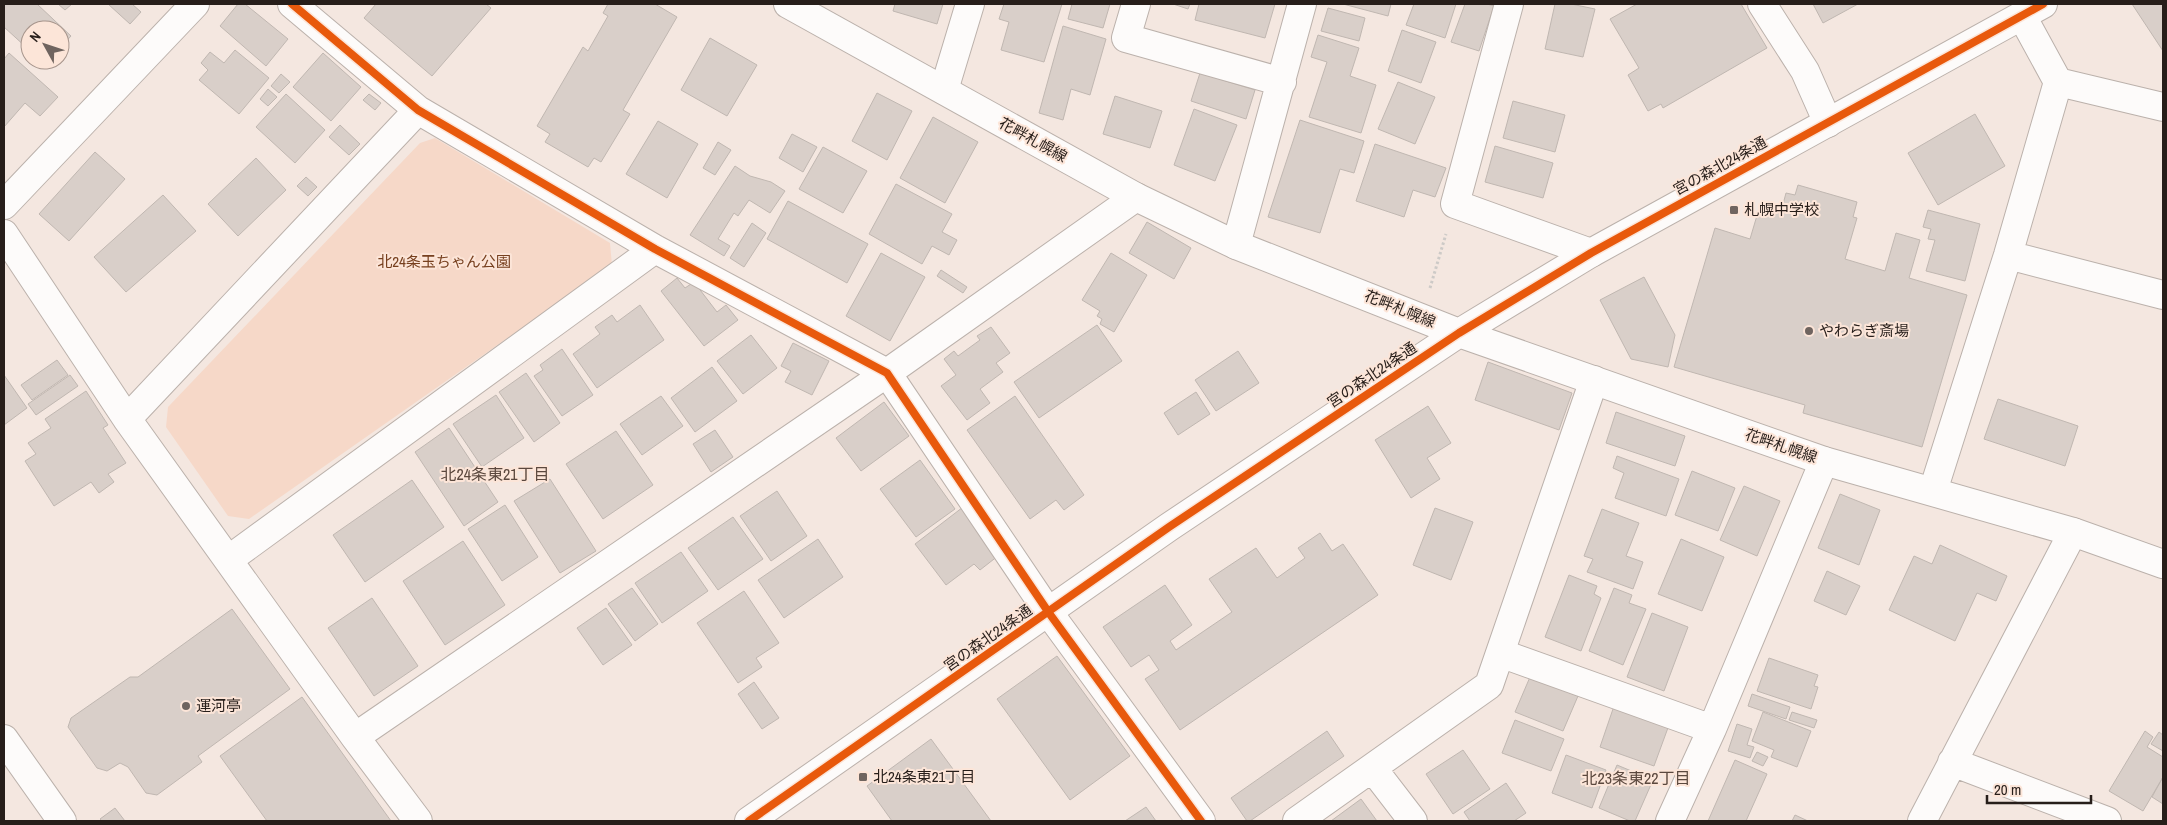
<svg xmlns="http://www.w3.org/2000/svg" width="2167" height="825" font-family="'Archivo Narrow','Noto Sans JP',sans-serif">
	<rect width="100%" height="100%" fill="#f4e7e0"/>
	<path fill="#f6d8c8" d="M435,138l175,105 2,22 -363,254 -21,-3 -62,-89 2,-20 252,-264z"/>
	<path fill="#d9cfc9" stroke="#c0b7b1" d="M4,4h33l34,32 -11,12v-18h-30v30l-7,-7 4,-5 -23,-21z
		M58,4h14l-7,6z
		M108,4h24l9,8 -11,12z
		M238,4h7l43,35 -22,27 -46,-40z
		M376,4h110l5,4 -59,68 -68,-58z
		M608,4h47l22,13 -54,93 7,4 -29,48 -7,-4 -6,9 -43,-25 5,-8 -13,-8 46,-79 5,4 20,-35 -5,-3z
		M895,4h48l-6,20 -44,-13z
		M1004,4h58l-18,58 -43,-12 8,-28 -10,-3z
		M1072,4h38l-7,24 -35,-9z
		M1173,4h17l-2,5z
		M1199,4h76l-10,34 -70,-18z
		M1343,4h48l-3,12z
		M1414,4h42l-11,34 -39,-13z
		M1465,4h22l7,2 -15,45 -28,-9z
		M1555,4h16l24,5 -12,48 -38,-8z
		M1637,4h104l26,44 -104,60 -2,-4 -13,7 -20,-36 11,-7 -29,-49z
		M1813,4h45l-35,19z
		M2132,4h31v47z
		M1328,8l37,10 -6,23 -38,-10z
		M1063,26l43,13 -16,56 -19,-6 -8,31 -24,-7z
		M1402,30l34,12 -15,41 -33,-12z
		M1318,35l41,13 -9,28 26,9 -15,48 -52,-16 18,-55 -16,-5z
		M710,38l47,27 -30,51 -46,-26z
		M235,50l34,28 -30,36 -40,-34 9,-10 -7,-7 9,-11 14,11z
		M9,53l49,44 -18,19 -15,-13 -21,24v-68z
		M323,53l38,34 -30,34 -38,-34z
		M30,60h19l-9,9z
		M1200,73l55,17 -9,29 -55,-18z
		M281,74l9,8 -11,11 -8,-7z
		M1398,82l37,15 -20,47 -37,-15z
		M268,89l9,8 -9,9 -8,-7z
		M877,93l35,18 -25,49 -35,-19z
		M286,94l39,36 -30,33 -39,-36z
		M369,94l12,9 -6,7 -12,-10z
		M1115,96l47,15 -12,37 -47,-14z
		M1513,101l52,14 -10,37 -52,-14z
		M1194,109l43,16 -22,56 -41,-16z
		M1975,114l30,52 -67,39 -30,-52z
		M933,117l45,25 -33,61 -45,-25z
		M1300,120l64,21 -10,32 -14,-4 -20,64 -52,-16z
		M658,121l40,23 -31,54 -41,-24z
		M340,125l20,19 -11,11 -20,-18z
		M792,134l25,13 -14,25 -24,-14z
		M718,142l13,8 -16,25 -12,-7z
		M1375,144l71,24 -11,29 -22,-7 -9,27 -48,-16z
		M1495,146l58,17 -10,35 -58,-16z
		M823,147l44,24 -24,42 -44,-24z
		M95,152l30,27 -56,62 -30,-27z
		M256,158l30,32 -48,46 -30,-32z
		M735,166l15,10 21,6 14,9 -15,22 -21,-13 -11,16 -4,-3 -16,26 12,7 -6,10 -34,-21z
		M306,177l11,10 -9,9 -11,-10z
		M896,184l56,30 -10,18 15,8 -8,15 -17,-9 -10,18 -53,-30z
		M1798,185l59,17 -4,15 4,1 -12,41 40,12 11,-38 24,7 -11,38 58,17 -45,152 -119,-34 2,-8 -131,-38 41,-139 35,11 11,-37 21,6 4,-15 9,2z
		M163,195l33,36 -70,61 -32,-35z
		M788,201l80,43 -21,39 -80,-44z
		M1928,210l52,14 -15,57 -39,-10 9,-31 -7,-1 3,-10 -8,-2z
		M1147,222l44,26 -17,31 -45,-26z
		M752,223l14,10 -22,34 -14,-9z
		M881,253l44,24 -35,64 -44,-25z
		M1111,253l36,22 -33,57 -14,-8 2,-5 -5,-3 3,-5 -18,-11z
		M941,270l26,17 -4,6 -26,-17z
		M1644,277l31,58 -7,32 -37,-8 -31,-59z
		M677,278l8,10 9,-6 23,30 9,-7 12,15 -34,26 -43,-55z
		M640,305l24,35 -67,48 -24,-34 27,-20 -5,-7 17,-12 5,7z
		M1097,325l25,36 -83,57 -25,-36z
		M991,327l19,26 -14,10 7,9 -23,17 10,14 -23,17 -26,-34 15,-11 -12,-16 10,-8 4,5 22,-16 -3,-4z
		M751,335l26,33 -34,26 -26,-33z
		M793,343l36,18 -17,34 -27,-13 6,-11 -10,-5z
		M562,349l31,46 -31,21 -28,-40 9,-6 -3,-5z
		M1238,351l21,32 -43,28 -21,-31z
		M57,360l11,15 -36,25 -11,-15z
		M1488,362l84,31 -13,37 -84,-30z
		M712,367l25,34 -42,31 -24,-34z
		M526,373l34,50 -26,19 -35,-50z
		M4,375l23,33 -23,17z
		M70,375l8,11 -42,29 -8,-11z
		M86,391l22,34 -5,3 23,35 -18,11 6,8 -15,11 -8,-11 -37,24 -29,-45 11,-7 -8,-11 23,-15 -6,-9z
		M1196,392l14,22 -32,21 -14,-22z
		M496,395l28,43 -42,29 -29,-43z
		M661,396l22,30 -41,29 -22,-31z
		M1015,396l69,99 -20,15 -8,-10 -26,19 -63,-89z
		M1998,399l80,27 -13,40 -81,-27z
		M884,402l25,34 -48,35 -25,-33z
		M1428,406l23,37 -24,15 13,21 -29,19 -36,-58z
		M1616,412l69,24 -10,30 -69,-23z
		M449,428l49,74 -34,24 -49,-74z
		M715,430l18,27 -22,15 -18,-28z
		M616,431l37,54 -50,34 -37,-55z
		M1617,456l62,23 -13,37 -51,-18 9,-25 -11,-5z
		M920,460l35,49 -39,28 -36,-48z
		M1692,471l43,17 -17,43 -43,-16z
		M550,479l46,72 -36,22 -46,-72z
		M412,480l32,47 -79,55 -32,-47z
		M1744,486l36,15 -23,55 -37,-16z
		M777,491l30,45 -36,25 -31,-45z
		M1840,494l40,16 -21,55 -41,-17z
		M967,504l36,48 -23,18 -6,-6 -28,21 -31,-41z
		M505,505l33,52 -36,24 -34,-52z
		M1435,508l38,14 -22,58 -38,-15z
		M1602,509l37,14 -13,33 17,6 -10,27 -46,-17 6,-13 -9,-3z
		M733,517l30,42 -45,31 -30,-42z
		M1320,533l12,18 11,-7 35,51 -198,135 -35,-51 14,-9 -10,-15 -18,12 -28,-40 62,-42 27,40 -22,16 6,9 56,-38 -23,-33 47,-31 21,30 28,-20 -7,-10z
		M818,539l25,38 -59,41 -26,-38z
		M1681,539l43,18 -22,54 -44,-17z
		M463,541l42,64 -60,40 -42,-64z
		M1940,545l67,31 -11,25 -19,-8 -22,48 -66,-31 25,-54 18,8z
		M681,552l27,39 -46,32 -27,-40z
		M1827,571l33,15 -14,29 -32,-14z
		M1569,575l28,11 -3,8 7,4 -20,53 -36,-14z
		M632,588l26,36 -23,17 -27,-37z
		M1614,588l18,7 -3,8 17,6 -23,56 -34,-14z
		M744,591l35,52 -23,15 6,9 -24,16 -41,-60z
		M372,598l46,68 -44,30 -46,-68z
		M606,608l26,37 -29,20 -26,-37z
		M232,609l58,80 -92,67 4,6 -45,33 -11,-2 -18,-26 -8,-4 -13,8 -10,-3 -29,-41 3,-9 59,-41h8z
		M1652,613l36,14 -24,64 -37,-14z
		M1057,656l73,100 -60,44 -73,-101z
		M1769,658l49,17 -4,11 4,1 -7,22 -54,-18z
		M1530,677l48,19 -15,35 -48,-19z
		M754,682l25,36 -17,11 -24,-35z
		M1752,694l38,13 -4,12 -38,-13z
		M302,697l89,124h-124l-47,-65z
		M1614,706l55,19 -15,41 -54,-19z
		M1763,712l48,19 -14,36 -26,-10 3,-7 -22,-9z
		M1792,712l25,8 -3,8 -25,-8z
		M1515,720l49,19 -13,32 -49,-18z
		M1737,724l15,5 -5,16 7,2 -4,11 -22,-7z
		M1327,731l17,25 -94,65h-3l-16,-23z
		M2145,731l8,6 -6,10 16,10v20l-20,34 -34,-20z
		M2159,732l4,3v16l-12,-7z
		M931,739l60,82h-99l-25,-35z
		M1463,750l27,39 -37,25 -27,-40z
		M1757,752l11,5 -5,9 -11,-5z
		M1566,755l40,15 -14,38 -40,-15z
		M1735,760l32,14 -21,47h-38z
		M1617,765l36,15 -18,41h-5l-31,-13z
		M2163,777v27l-11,-7z
		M1506,783l20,30 -12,8h-44l-6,-9z
		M1361,799l16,22h-46z
		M1146,807l10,14h-31z
		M115,808l10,13h-23l-2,-2z
		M1795,815l13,6h-16z"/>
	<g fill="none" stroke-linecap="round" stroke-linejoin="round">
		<defs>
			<path id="street" d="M292,4l126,106 237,139 232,124 162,240 152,208
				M1136,4l-10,34 156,44
				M1509,4l-54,200 136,49
				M1762,4l43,67 23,52
				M2022,16l36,66 105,25
				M944,90l26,-86
				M4,205l191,-201
				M4,234l123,185 228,318 63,84
				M1236,245l66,-241
				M2008,255l155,40
				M127,419l291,-309
				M1933,491l75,-236 50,-173
				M228,560l427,-311
				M1500,653l212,76
				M355,737l532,-364 249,-176
				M1952,762l155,59
				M1373,769l40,52
				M1297,821l192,-136 105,-305
				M1670,821l42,-92 112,-268
				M1922,821l151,-289"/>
			<path id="secondary" d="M788,4l348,193 100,48 223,88 365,128 249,71 90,32
				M4,739l58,82
				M749,821l420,-294 290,-194 132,-80 452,-249"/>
		</defs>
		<use href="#street" stroke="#bbb1ab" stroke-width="30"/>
		<use href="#secondary" stroke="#bbb1ab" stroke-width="30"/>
		<path stroke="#cdcac7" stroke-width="3" stroke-dasharray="2.5 2.5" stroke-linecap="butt" d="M1430,288l16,-54"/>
		<use href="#street" stroke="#fdfbfa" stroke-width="28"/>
		<use href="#secondary" stroke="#fdfbfa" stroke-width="28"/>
		<defs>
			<path id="cycleway" d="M292,4l126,106 237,139 232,124 162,240 152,208
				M749,821l420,-294 290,-194 132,-80 452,-249"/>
		</defs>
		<use href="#cycleway" stroke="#fce5d8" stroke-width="11"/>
		<use href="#cycleway" stroke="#e8590c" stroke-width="8"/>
	</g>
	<g fill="#6f645f" stroke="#fce5d8" stroke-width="2">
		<rect x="1729" y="205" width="10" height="10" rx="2.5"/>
		<circle cx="1809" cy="331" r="5"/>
		<circle cx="186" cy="706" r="5"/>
		<rect x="858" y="772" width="10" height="10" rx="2.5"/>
	</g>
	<g text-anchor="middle" stroke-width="4" stroke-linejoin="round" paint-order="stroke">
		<g font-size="15" fill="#271e1a" stroke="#fce5d8">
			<text transform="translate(1033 140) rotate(29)" y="5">花畔札幌線</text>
			<text transform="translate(1720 166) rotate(-29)" y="5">宮の森北24条通</text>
			<text transform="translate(1400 309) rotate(22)" y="5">花畔札幌線</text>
			<text transform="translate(1372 375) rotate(-34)" y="5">宮の森北24条通</text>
			<text transform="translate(1781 446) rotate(19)" y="5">花畔札幌線</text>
			<text transform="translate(988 638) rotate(-35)" y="5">宮の森北24条通</text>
		</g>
		<g font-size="15" fill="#271e1a" stroke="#fce5d8" text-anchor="start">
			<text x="1744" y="215">札幌中学校</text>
			<text x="1819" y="336">やわらぎ斎場</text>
			<text x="196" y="711">運河亭</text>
			<text x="873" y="782">北24条東21丁目</text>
		</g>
		<g font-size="15" fill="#77401f" stroke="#fce5d8">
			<text x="444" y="267">北24条玉ちゃん公園</text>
		</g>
		<g font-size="16" fill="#5b483e" stroke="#fce5d8">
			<text x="495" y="480">北24条東21丁目</text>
			<text x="1636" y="784">北23条東22丁目</text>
		</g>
	</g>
	<rect width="2167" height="825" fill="none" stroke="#271e1a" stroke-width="10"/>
	<g transform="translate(45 45) rotate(310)"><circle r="24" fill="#fce5d8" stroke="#a7958c"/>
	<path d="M0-4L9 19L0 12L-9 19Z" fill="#6f645f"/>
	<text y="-8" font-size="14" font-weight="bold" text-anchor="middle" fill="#271e1a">N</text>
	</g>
	<path d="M1987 795v8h104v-8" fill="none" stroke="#271e1a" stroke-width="2.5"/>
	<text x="1994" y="795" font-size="15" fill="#271e1a" stroke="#fce5d8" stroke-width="4" paint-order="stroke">20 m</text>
</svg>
